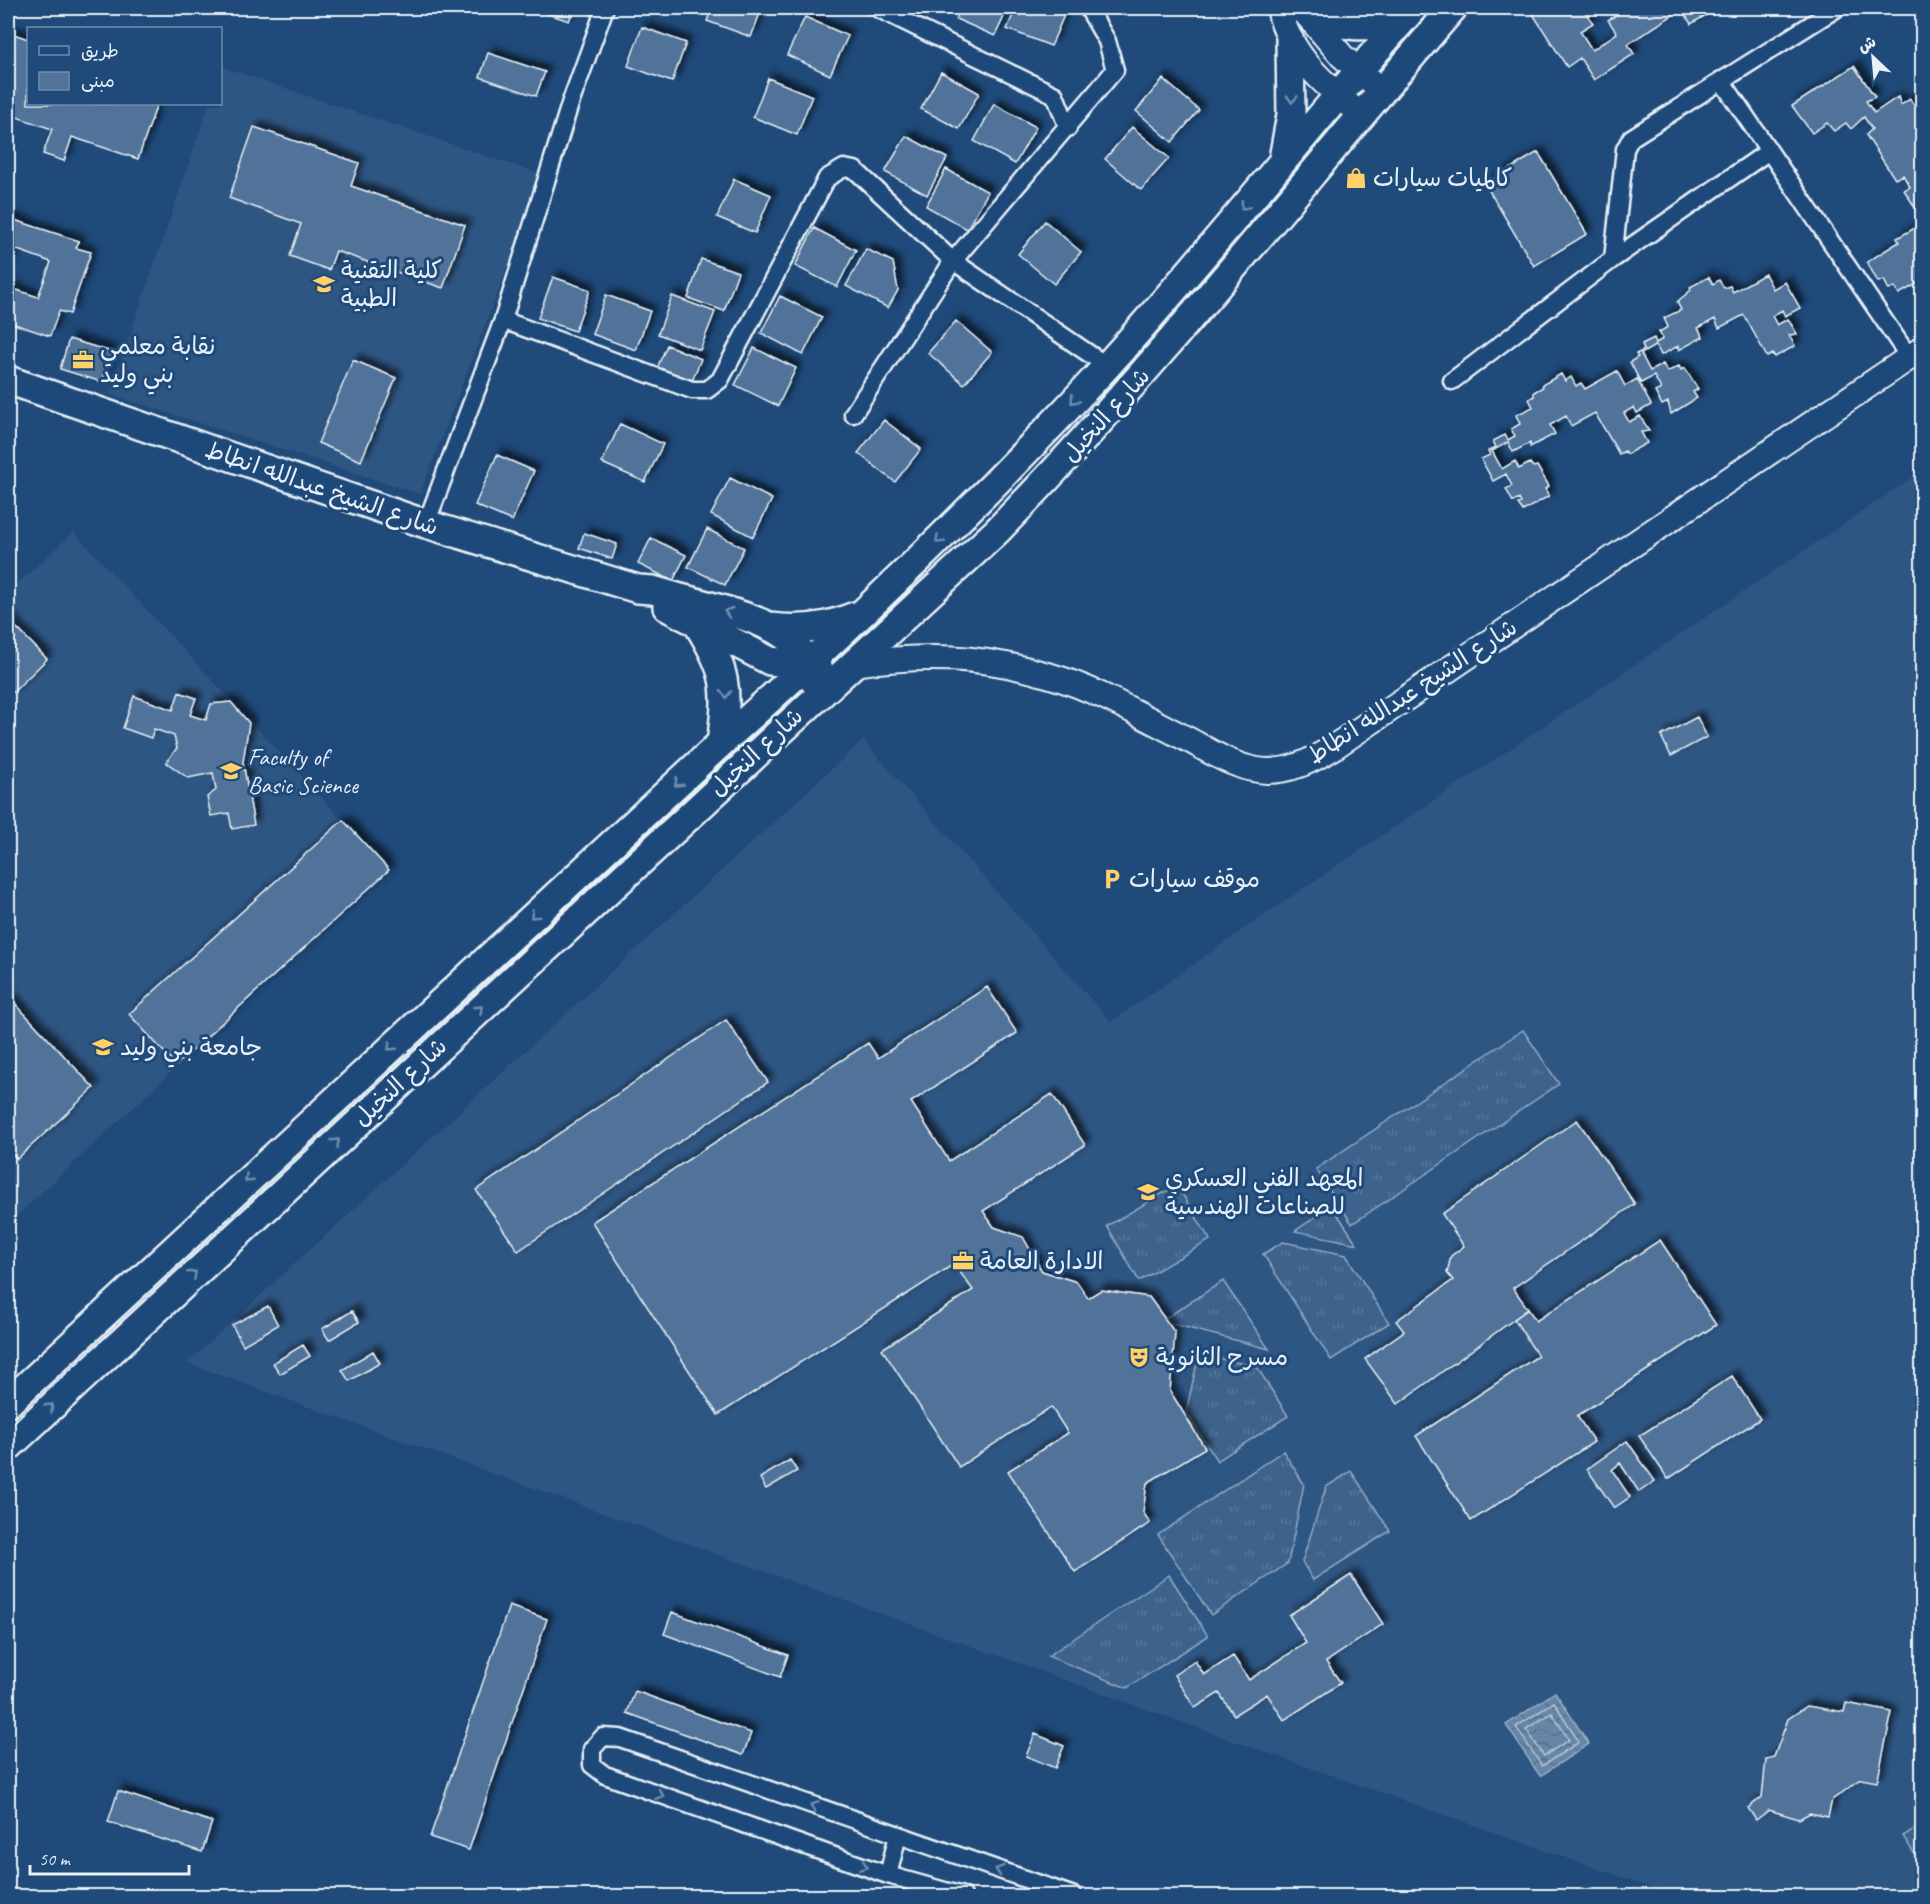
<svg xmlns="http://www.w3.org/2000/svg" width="1930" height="1904" font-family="Caveat,'Playpen Sans Arabic',sans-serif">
	<defs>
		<pattern id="grass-tufts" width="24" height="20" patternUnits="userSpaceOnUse" patternTransform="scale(1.5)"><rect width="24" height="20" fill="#3c628c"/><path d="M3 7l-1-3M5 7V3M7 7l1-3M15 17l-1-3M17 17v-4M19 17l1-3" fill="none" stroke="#58799d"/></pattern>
		<pattern id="water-waves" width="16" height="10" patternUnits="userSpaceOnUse" patternTransform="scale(1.5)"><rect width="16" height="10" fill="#6685a7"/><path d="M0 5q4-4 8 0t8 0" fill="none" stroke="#596d82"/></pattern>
		<filter id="shadow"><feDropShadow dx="5.5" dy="-5.5" stdDeviation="3" flood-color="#0009"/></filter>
	</defs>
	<rect width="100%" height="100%" fill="#1f4a7a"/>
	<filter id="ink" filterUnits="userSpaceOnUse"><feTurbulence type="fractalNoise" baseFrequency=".0167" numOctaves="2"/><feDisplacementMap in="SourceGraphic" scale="12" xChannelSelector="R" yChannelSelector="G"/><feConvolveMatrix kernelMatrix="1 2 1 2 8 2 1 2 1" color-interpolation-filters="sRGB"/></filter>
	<g filter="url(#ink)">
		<path fill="#2e5683" d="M222,67l321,108 -123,319 -310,-100 99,-290h11z
			M1922,471v1425h-247l-441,-155 -1047,-378 676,-623 248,282 150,-105z
			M74,532l315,338 -381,354v-632z"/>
		<path fill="url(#grass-tufts)" stroke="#92aac2" stroke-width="1.5" d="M1523,1030l36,54 -207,140 -36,-55z
			M1177,1185l33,55 -71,41 -32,-55z
			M1332,1206l25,38 -62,-13z
			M1283,1242l63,13 43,68 -58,37 -68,-106z
			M1223,1281l46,68 -108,-28z
			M1199,1354l58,13 31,49 -71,45 -31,-49z
			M1283,1451l21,33 -16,79 -77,52 -53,-80z
			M1351,1471l39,60 -77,49 -11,-18 24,-75z
			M1169,1575l39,61 -81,52 -79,-32z"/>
		<path fill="#3c628c" stroke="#92aac2" stroke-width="1.5" d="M1922,1824v42l-19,-30z"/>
		<path fill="url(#water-waves)" stroke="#9ab0c7" stroke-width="1.5" d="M1555,1692l34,52 -49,32 -34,-51z"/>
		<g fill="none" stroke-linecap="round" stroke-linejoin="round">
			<path stroke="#b4c6d8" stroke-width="1.5" d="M1554,1702l25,40 -37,24 -26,-39z
				M1552,1713l17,27 -25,16 -18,-27z"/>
		</g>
		<path fill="#517399" stroke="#e8f1f8" stroke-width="1.5" filter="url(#shadow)" d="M538,8h36l-5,13 -32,-11z
			M712,8h50l-11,29 -44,-16z
			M961,8h47l-13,28 -39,-17z
			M1016,8h51l-16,38 -44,-17z
			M1529,8h53l11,15 -13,8 12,19 25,-17 -9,-13 20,-12h90l-27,16 -9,-15 -54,35 6,10 -40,26 -14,-22 -13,9z
			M805,17l43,19 -18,39 -43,-20z
			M642,27l44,16 -14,39 -44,-16z
			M8,32l20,7v65h129l-19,55 -66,-22 -8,24 -21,-7 9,-25 -44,-15z
			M488,53l57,19 -9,24 -56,-19z
			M1854,66l21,31 -9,4 8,12 24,-16 3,8 9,-6 12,19v17l-5,4 5,13v62l-2,1 -16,-25 6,-3 -7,-12 -8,4 -29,-44 6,-6 -8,-12 -13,12 -5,-6 -12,8 -7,-8 -15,10 -20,-27z
			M941,72l38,21 -20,36 -38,-20z
			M768,78l44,18 -15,39 -44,-18z
			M1163,79l36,31 -27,32 -36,-31z
			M994,104l42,23 -21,37 -41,-23z
			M254,127l105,36 -8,23 114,39 -22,63 -107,-37 -7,19 -39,-14 11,-32 -72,-26z
			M1132,127l37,31 -28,32 -36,-31z
			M906,136l41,22 -20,37 -42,-23z
			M1538,152l49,82 -53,32 -49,-82z
			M946,169l42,23 -21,37 -41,-23z
			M734,179l37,16 -16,38 -38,-16z
			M8,218l71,23 -3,7 15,4 -21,62 -11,-3 -9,25 -42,-14v-35l30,10 13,-35 -36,-13 -7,20z
			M1045,221l36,31 -27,32 -36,-30z
			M1922,224v40l-4,2 4,7v8l-23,13 -4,-7 -6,3 -5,-10 -6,2 -11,-20 32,-20 -2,-4z
			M814,228l42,22 -19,37 -42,-21z
			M866,249l27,13 5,28 -10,18 -42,-22z
			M701,259l37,13 -14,39 -36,-13z
			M1765,274l8,15 12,-7 15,26 -15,8 -3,-6 -10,6 5,9 11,-6 9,15 -8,1 6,11 -20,11 -2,-3 -6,3 -23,-42 -25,13 -4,-9 -17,9 5,9 -24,13 -1,-4 -17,9 -5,-10 -15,9 9,17 13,-7 4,8 12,-6 2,4 4,-2 13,21 -5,3 4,6 -26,16 -3,-12 -6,3 -7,-13 6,-3 -7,-13 -13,7 -11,-21 8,-5 -2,-3 8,-4 -2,-6 12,-6 2,5 7,-4 -4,-7 9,-5 -4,-9 17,-8 -4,-8 14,-12 -1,-3 19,-10 4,7 6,-4 5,8 6,-2 3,6z
			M553,277l37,13 -15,41 -37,-13z
			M606,295l44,16 -14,39 -44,-16z
			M672,296l43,16 -15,38 -42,-16z
			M780,296l42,21 -19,38 -42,-22z
			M956,321l36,31 -28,32 -36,-31z
			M69,339l43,13 -10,30 -42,-13z
			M667,345l34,14 -9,22 -35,-13z
			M754,348l42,20 -18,38 -43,-21z
			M353,360l43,18 -35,83 -43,-18z
			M1617,371l8,15 12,-7 14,26 -14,8 -3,-6 -10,6 5,9 11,-6 9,15 -8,1 6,11 -20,11 -2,-3 -6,3 -24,-41 -24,13 -5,-10 -16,9 5,9 -25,13v-4l-17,9 -5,-10 -16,9 10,18 13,-8 4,8 11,-6 3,4 4,-1 12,20 -4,3 4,7 -26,15 -5,-7 3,-1 -2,-4 -6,3 -7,-13 6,-3 -6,-12 -13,7 -12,-22 9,-4 -2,-4 8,-4 -3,-6 12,-6 3,5 7,-4 -4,-7 9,-5 -4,-9 17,-8 -4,-8 5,-3v-4l9,-5 -1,-2 19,-11 4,7 6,-4 5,9 5,-3 4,6z
			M884,420l37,29 -26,33 -37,-29z
			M620,424l43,20 -18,38 -43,-19z
			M497,455l37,16 -22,50 -37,-16z
			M730,478l42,21 -19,38 -42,-22z
			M707,529l37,19 -19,37 -37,-18z
			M584,533l33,11 -5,15 -33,-11z
			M651,538l35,17 -13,26 -35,-17z
			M8,619l39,40 -39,38z
			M179,692l17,6 -6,17 16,5 5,-16 20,-2 18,21 -6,39 11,63 -22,4 -3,-16 -18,3 -4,-19 9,-7 -3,-17 -25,5 -22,-16 11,-14 -3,-12 -20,-7 -3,9 -28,-10 11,-32 39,14z
			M1697,717l10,20 -36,19 -10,-20z
			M343,820l46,50 -213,195 -47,-51z
			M987,987l30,46 -106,69 38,59 103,-67 33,51 -102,66 11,16 29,10 19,34 35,11 11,16 13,-8 48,7 26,36 -5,58 35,57 -58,35 -4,29 7,11 -75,49 -67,-101 60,-38 -17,-26 -92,60 -77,-118 91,-59 -19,-26 -236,151 -126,-193 276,-179 10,15z
			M8,996l86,92 -77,71 -9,-10z
			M726,1020l42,62 -250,169 -42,-61z
			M1577,1120l58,84 -122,84 15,21 -130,95 -33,-45 39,-28 -8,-10 57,-41 -6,-7 4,-17 13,-10 -22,-32z
			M1660,1240l56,85 -139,91 17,26 -123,79 -55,-85 122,-80 -24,-37 14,-10 8,12z
			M268,1306l10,19 -35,20 -11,-20z
			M352,1311l7,11 -30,18 -7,-11z
			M303,1345l7,11 -30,18 -7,-11z
			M373,1351l7,12 -31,18 -7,-11z
			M1732,1376l28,43 -92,60 -29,-43z
			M1627,1441l28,40 -16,11 -19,-29 -8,7 18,27 -16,11 -27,-39z
			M790,1460l7,11 -31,18 -6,-11z
			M1351,1575l32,49 -57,38 15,21 -57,37 -17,-26 -33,21 -15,-22 -24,15 -21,-33 21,-14 9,14 29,-19 16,24 57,-37 -17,-28z
			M509,1606l38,13 -78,231 -39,-13z
			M672,1612l116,43 -8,22 -116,-43z
			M635,1691l116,42 -8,22 -116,-42z
			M1846,1703l46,9 -15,70 -16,-3 -29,21 -4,17 -18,-4 -11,6 -30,-9 -13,10 -8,-12 14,-11 4,-38 8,-2 14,-38 19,-13 37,6z
			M1035,1734l29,12 -9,22 -29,-12z
			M118,1791l94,31 -10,30 -94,-30z"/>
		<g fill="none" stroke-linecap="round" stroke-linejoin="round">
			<defs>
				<path id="minor" d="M877,8l178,87 13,33
					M1721,80l188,277
					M1613,259l12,-110 6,-11 206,-130
					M503,320l189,70h15l13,-10 107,-202 17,-10 11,2 98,91 154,105
					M1452,381l161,-122 156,-108
					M853,414l100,-153 162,-191 -8,-29 -19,-33
					M426,524l77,-204 67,-216 35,-96
					M888,1875l10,-40
					M963,1896l-75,-21 -283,-100 -13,-10v-16l11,-12 17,1 454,158"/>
				<path id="secondary" d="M1279,8c9,46 47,78 82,107
					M1301,8l41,48 39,34
					M853,664c71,-10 128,-9 198,12 48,14 92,41 136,63 25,13 51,31 80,32 24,0 44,-10 64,-22l591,-400"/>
				<path id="primary" d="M1302,9c35,20 67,22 104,6
					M1283,159l8,-44 -1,-74
					M8,380l418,144 212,65 15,1c37,12 105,24 135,48 13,10 22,28 26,43
					M667,607l103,54 48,5
					M697,623c30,48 32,64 24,120
					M770,627c30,4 57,1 85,-11
					M8,1403l713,-660c134,-119 263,-244 385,-376 106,-117 204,-241 307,-359
					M8,1447l989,-916c162,-166 304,-348 456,-523"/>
			</defs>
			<use href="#minor" stroke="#e8f1f8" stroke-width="21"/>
			<use href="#secondary" stroke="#e8f1f8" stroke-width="28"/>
			<use href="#primary" stroke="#e8f1f8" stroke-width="32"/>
			<use href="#minor" stroke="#1f4a7a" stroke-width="16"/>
			<use href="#secondary" stroke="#1f4a7a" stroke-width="24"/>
			<use href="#primary" stroke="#1f4a7a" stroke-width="27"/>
		</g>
		<defs><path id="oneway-chevron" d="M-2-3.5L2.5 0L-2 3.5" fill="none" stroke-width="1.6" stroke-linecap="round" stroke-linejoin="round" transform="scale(1.5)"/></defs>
		<g stroke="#6f8dac">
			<use href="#oneway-chevron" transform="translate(1292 99) rotate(93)"/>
			<use href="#oneway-chevron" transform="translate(1244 206) rotate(131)"/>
			<use href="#oneway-chevron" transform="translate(1074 400) rotate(133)"/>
			<use href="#oneway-chevron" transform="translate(939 540) rotate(135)"/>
			<use href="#oneway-chevron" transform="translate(728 612) rotate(-162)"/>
			<use href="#oneway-chevron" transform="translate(726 694) rotate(89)"/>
			<use href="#oneway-chevron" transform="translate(678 783) rotate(137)"/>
			<use href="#oneway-chevron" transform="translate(534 915) rotate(137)"/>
			<use href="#oneway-chevron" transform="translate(479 1009) rotate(-43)"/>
			<use href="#oneway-chevron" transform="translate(391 1047) rotate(137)"/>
			<use href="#oneway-chevron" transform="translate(336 1142) rotate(-43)"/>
			<use href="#oneway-chevron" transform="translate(248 1179) rotate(137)"/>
			<use href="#oneway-chevron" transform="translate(193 1274) rotate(-43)"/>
			<use href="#oneway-chevron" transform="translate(50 1407) rotate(-43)"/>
			<use href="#oneway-chevron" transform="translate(660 1795) rotate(19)"/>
			<use href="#oneway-chevron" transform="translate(814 1806) rotate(-161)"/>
			<use href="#oneway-chevron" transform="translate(864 1866) rotate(19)"/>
			<use href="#oneway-chevron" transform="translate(999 1870) rotate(-161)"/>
		</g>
	</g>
	<defs>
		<symbol id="shop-bare" viewBox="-9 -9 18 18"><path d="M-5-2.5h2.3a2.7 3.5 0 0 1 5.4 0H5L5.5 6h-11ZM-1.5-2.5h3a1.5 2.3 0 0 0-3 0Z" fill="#ffd166" stroke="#1f4a7a" stroke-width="2.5" paint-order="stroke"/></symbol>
		<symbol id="university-bare" viewBox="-9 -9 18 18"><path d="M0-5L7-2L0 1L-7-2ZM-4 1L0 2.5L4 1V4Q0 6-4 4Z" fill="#ffd166" stroke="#1f4a7a" stroke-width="2.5" paint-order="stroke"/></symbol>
		<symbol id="office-bare" viewBox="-9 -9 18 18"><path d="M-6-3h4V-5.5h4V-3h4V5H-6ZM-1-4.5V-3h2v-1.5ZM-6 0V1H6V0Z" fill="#ffd166" stroke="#1f4a7a" stroke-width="2.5" paint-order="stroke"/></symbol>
		<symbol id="parking-bare" viewBox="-9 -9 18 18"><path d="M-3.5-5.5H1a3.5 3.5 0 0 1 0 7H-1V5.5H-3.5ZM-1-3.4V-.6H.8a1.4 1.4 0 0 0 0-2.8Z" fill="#ffd166" stroke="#1f4a7a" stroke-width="2.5" paint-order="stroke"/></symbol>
		<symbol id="theatre-bare" viewBox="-9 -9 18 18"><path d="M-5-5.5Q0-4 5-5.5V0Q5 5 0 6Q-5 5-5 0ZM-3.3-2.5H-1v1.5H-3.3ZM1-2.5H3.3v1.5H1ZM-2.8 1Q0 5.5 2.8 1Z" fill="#ffd166" stroke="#1f4a7a" stroke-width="2.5" paint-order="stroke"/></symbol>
	</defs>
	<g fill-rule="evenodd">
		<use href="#shop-bare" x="1341" y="163" width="30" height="30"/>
		<use href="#university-bare" x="309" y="269" width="30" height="30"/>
		<use href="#office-bare" x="68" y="345" width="30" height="30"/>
		<use href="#university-bare" x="216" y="756" width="30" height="30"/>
		<use href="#parking-bare" x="1097" y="864" width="30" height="30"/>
		<use href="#university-bare" x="88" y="1032" width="30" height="30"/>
		<use href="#university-bare" x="1133" y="1177" width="30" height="30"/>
		<use href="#office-bare" x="948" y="1246" width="30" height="30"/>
		<use href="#theatre-bare" x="1124" y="1342" width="30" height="30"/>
	</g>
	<g text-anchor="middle" stroke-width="6" stroke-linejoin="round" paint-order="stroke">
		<g font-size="24" fill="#e8f1f8" stroke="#1f4a7a" text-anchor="start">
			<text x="1373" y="186">كالميات سيارات</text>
			<text x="341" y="278">كلية التقنية<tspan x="341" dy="28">الطبية</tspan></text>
			<text x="100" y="354">نقابة معلمي<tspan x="100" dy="28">بني وليد</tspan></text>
			<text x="248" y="765">Faculty of<tspan x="248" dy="28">Basic Science</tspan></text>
			<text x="1129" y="887">موقف سيارات</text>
			<text x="120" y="1055">جامعة بني وليد</text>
			<text x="1165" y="1186">المعهد الفني العسكري<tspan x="1165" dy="28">للصناعات الهندسية</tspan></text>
			<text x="980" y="1269">الادارة العامة</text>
			<text x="1156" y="1365">مسرح الثانوية</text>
		</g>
		<g font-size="24" fill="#e8f1f8" stroke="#1f4a7a">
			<text transform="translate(1106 415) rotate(-48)" y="8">شارع النخيل</text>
			<text transform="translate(322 488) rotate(19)" y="8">شارع الشيخ عبدالله انطاط</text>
			<text transform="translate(1412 691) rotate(-33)" y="8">شارع الشيخ عبدالله انطاط</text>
			<text transform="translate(756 752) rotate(-43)" y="8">شارع النخيل</text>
			<text transform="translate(400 1082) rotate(-43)" y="8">شارع النخيل</text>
		</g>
	</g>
	<rect width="1930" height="1904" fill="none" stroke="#1f4a7a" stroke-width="30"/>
	<rect x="15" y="15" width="1900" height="1874" fill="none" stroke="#e8f1f8" stroke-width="2" filter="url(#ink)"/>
	<rect x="27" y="27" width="195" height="78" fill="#1f4a7a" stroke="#6f8dac" stroke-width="1.5"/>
	<rect x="39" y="46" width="30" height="9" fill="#1f4a7a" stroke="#6f8dac" stroke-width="1.5"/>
	<text x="81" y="57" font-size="18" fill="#e8f1f8">طريق</text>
	<rect x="39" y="72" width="30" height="18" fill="#517399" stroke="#6f8dac" stroke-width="1.5"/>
	<text x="81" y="87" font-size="18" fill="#e8f1f8">مبنى</text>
	<g transform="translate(1873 57) rotate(334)" stroke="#1f4a7a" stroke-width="4.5" paint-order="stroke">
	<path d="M0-4.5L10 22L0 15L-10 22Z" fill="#e8f1f8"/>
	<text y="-9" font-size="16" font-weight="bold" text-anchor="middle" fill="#e8f1f8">ش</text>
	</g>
	<path d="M30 1865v9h159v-9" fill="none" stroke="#e8f1f8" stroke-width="3"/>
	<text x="39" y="1865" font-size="18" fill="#e8f1f8" stroke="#1f4a7a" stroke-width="4.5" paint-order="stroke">50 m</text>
</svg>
